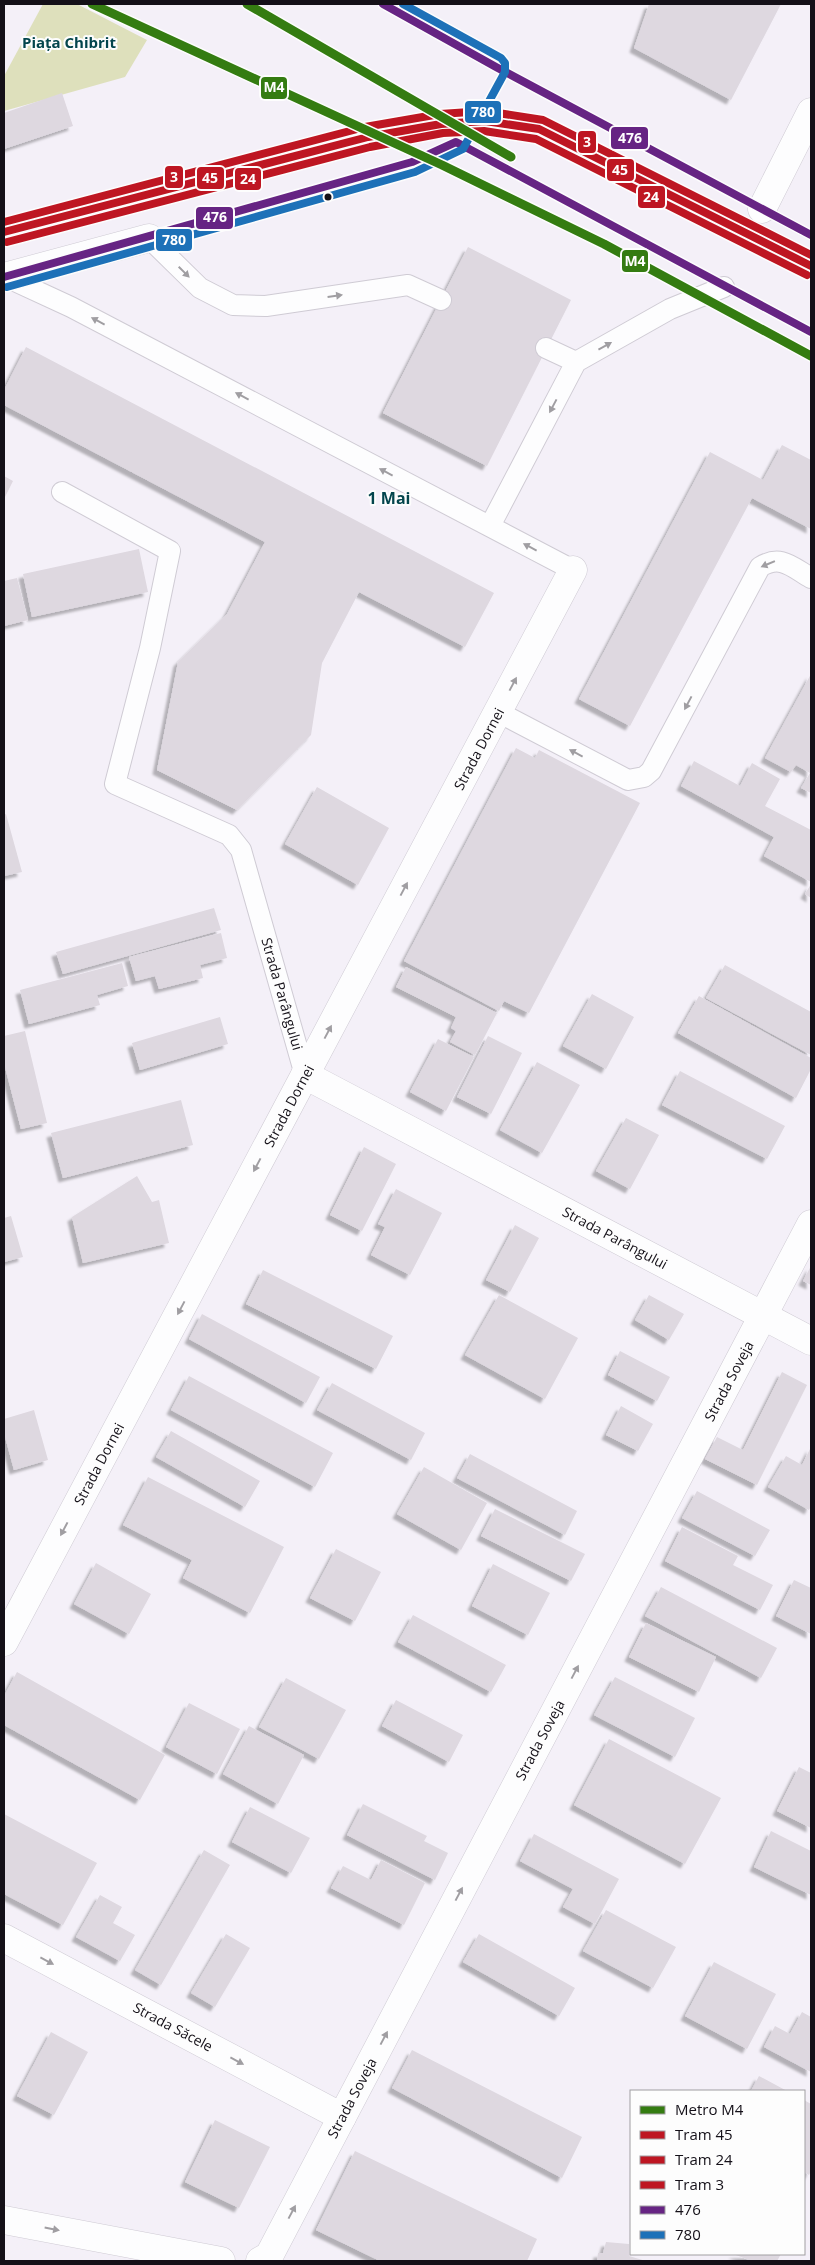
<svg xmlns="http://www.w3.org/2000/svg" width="815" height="2265" font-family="'Open Sans',sans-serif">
	<defs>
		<filter id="shadow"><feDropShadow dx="-4.5" dy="4.5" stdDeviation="1" flood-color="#0004"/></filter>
	</defs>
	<rect width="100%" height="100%" fill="#f4f0f8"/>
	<path fill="#dee0bc" d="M43,4h34l70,36 -22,37 -121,34v-35z"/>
	<path fill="#ded8e0" filter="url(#shadow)" d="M649,4h132l-50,96 -97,-52z
		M62,93l11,33 -69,23v-36z
		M468,247l103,53 -84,166 -104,-53z
		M26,347l468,246 -29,54 -106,-55 -37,71 -11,72 -74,75 -80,-40 21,-108 49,-48 38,-72 -261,-137v-15z
		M782,445l29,15v69l-59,-31 -122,228 -51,-27 131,-247 53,28z
		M4,476l9,5 -9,18z
		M139,549l9,43 -116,25 -9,-43z
		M17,578l11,42 -24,6v-45z
		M811,674v119l-10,-5 9,-15 -14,-8 -5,7 -26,-14z
		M516,748l19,10 4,-8 101,53 -111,210 -25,-12 -5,10 -95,-50z
		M694,761l46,25 12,-23 28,16 -15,27 46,24v52l-47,-26 10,-19 -93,-51z
		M317,787l72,41 -31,57 -73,-41z
		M6,814l16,58 -18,4v-61z
		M811,884v14l-6,-4z
		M214,908l7,22 -158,44 -7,-22z
		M221,933l6,25 -27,7 3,13 -44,11 -4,-13 -19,5 -7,-24z
		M122,963l6,23 -31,9 3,10 -71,19 -9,-34z
		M725,965l86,47v43l-105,-57z
		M406,967l91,46 -22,42 -25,-13 6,-11 -5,-3 5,-11 -60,-30z
		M592,994l42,23 -28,52 -43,-23z
		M699,996l112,62v11l-15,29 -118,-65z
		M220,1017l8,27 -88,26 -8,-27z
		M25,1031l22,92 -26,6 -17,-66v-27z
		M488,1036l34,17 -31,61 -34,-17z
		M438,1039l36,18 -28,54 -36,-19z
		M537,1062l43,23 -38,68 -42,-23z
		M680,1071l105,55 -18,33 -105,-54z
		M181,1100l12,45 -130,33 -12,-45z
		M626,1118l33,17 -29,54 -34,-18z
		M364,1147l32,17 -34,67 -32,-16z
		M137,1176l15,26 7,-2 10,43 -86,20 -11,-46z
		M396,1189l46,24 -32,62 -39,-20 14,-28 -7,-3z
		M11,1216l12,41 -19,5v-44z
		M515,1225l24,13 -29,54 -24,-12z
		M811,1266v19l-8,-4z
		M263,1270l130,66 -17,33 -130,-65z
		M499,1295l79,43 -33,61 -80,-44z
		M649,1295l35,19 -15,26 -34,-20z
		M202,1314l118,63 -14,26 -117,-64z
		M620,1351l50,26 -13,24 -49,-26z
		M782,1372l25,13 -50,100 -52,-26 12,-22 26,13z
		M189,1376l144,77 -18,34 -144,-77z
		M332,1383l93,50 -14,27 -94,-50z
		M621,1406l32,18 -15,27 -32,-16z
		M34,1410l14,50 -34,10 -10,-37v-14z
		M171,1431l89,50 -15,26 -89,-50z
		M811,1447v59l-2,4 -41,-23 18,-31 16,9z
		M470,1454l107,57 -12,24 -108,-57z
		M424,1467l63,36 -26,47 -64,-36z
		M148,1477l136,70 -34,66 -67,-35 9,-18 -69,-35z
		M697,1491l73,39 -15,26 -73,-38z
		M495,1509l90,45 -14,27 -90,-45z
		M682,1527l56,29 -5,9 40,20 -13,25 -95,-49z
		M336,1549l45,23 -26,49 -45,-23z
		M96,1563l55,31 -22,40 -55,-30z
		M493,1564l57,29 -22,42 -56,-29z
		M794,1580l17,8v46l-35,-18z
		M661,1587l116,61 -16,30 -116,-62z
		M413,1615l93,50 -15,27 -93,-50z
		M646,1623l70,34 -17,35 -70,-35z
		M17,1672l148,83 -25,45 -136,-75v-29z
		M615,1677l80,41 -20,39 -81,-42z
		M286,1678l60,32 -27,49 -60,-32z
		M396,1700l67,35 -14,27 -67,-36z
		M189,1703l51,26 -23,45 -51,-27z
		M249,1726l55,29 -26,49 -55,-30z
		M609,1739l112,59 -36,66 -111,-59z
		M799,1767l12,6v55l-34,-17z
		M363,1804l64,32 -3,5 24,12 -13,27 -88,-45z
		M250,1807l60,31 -19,35 -59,-31z
		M4,1814l93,49 -34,62 -59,-31z
		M771,1831l40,20v44l-57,-28z
		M534,1834l85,45 -24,45 -32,-17 10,-18 -53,-28z
		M204,1850l26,15 -69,120 -26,-15z
		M381,1860l44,23 -21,42 -73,-37 12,-22 28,14z
		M100,1895l22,12 -9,16 22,12 -15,26 -44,-24z
		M606,1910l70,37 -23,41 -70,-37z
		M226,1934l24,14 -35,59 -24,-14z
		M479,1934l96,54 -16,28 -96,-54z
		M714,1962l62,32 -29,55 -62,-33z
		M802,2012l9,5v55l-47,-25 11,-21 15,8z
		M51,2032l37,20 -34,63 -37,-19z
		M412,2050l170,87 -20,41 -170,-90z
		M759,2076l28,15h-36z
		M804,2100l7,4v67l-2,4 -5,-3z
		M215,2120l55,27 -31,61 -54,-26z
		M355,2151l182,88 -10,22h-147l-64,-31z
		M606,2242l23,2v12l17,5h-49l1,-8h5z
		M733,2254h48l-4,7h-25z"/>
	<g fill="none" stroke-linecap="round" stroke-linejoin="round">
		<defs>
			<path id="service" d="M149,238l51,50 33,17 33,1 142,-21 33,15
				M4,276l67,31 502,263
				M546,348l30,14 94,-53 54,-22
				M62,492l108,59 -20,97 -35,136 114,51 12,15 64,225
				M490,526l86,-164
				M498,712l130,68 16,-3 7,-6 109,-204c21,-13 32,0 51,11"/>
			<path id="minor" d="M762,209l49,-97
				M305,1075l506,266
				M4,1938l338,179"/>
			<path id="tertiary" d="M4,1642l569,-1072
				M4,2220l217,41
				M260,2261l9,-5 542,-1032"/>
			<path id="primary" d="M4,277l145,-39"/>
		</defs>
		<use href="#service" stroke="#cfcbd4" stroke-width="22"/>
		<use href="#minor" stroke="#cfcbd4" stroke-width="29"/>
		<use href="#tertiary" stroke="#cfcbd4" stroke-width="29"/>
		<use href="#primary" stroke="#cfcbd4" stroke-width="29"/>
		<use href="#service" stroke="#fdfdfe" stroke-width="20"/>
		<use href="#minor" stroke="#fdfdfe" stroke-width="28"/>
		<use href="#tertiary" stroke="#fdfdfe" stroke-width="28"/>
		<use href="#primary" stroke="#fdfdfe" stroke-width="28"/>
		<defs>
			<path id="bus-1" d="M383,4l113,63 315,168
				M4,277l408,-115 44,-20 355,190"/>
			<path id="bus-2" d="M7,287l408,-115 48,-23 42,-77v-9l-4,-5 -98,-54"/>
		</defs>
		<use href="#bus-1" stroke="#fdfdfd" stroke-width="11"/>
		<use href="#bus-2" stroke="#fdfdfd" stroke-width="11"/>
		<use href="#bus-1" stroke="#662483" stroke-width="8"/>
		<use href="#bus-2" stroke="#1d71b8" stroke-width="8"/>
		<defs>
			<path id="tram-1" d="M4,232l364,-95 73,-13 44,-3 54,8 272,137"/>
			<path id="tram-2" d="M7,242l363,-95 73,-14 41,-2 52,8 271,136"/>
			<path id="tram-3" d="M4,222l361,-95 75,-13 45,-3 58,9 268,135"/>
		</defs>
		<use href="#tram-1" stroke="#fdfdfd" stroke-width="11"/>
		<use href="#tram-2" stroke="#fdfdfd" stroke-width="11"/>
		<use href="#tram-3" stroke="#fdfdfd" stroke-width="11"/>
		<use href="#tram-1" stroke="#be1622" stroke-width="8"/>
		<use href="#tram-2" stroke="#be1622" stroke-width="8"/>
		<use href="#tram-3" stroke="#be1622" stroke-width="8"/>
		<defs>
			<path id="metro-1" d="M92,4l350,161 162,79 207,112
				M247,4l264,153"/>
		</defs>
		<use href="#metro-1" stroke="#fdfdfd" stroke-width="12"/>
		<use href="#metro-1" stroke="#347c11" stroke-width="9"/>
	</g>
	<defs><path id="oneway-solid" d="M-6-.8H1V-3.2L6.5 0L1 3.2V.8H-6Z" transform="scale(1.25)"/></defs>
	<g fill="#a09ea2">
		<use href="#oneway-solid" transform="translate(184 272) rotate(45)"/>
		<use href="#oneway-solid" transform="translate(335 296) rotate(-8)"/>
		<use href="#oneway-solid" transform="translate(98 321) rotate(-152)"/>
		<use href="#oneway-solid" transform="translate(605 346) rotate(-29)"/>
		<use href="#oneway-solid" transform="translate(242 396) rotate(-152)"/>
		<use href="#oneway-solid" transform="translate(553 406) rotate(118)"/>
		<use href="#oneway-solid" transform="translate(386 472) rotate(-152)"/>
		<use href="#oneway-solid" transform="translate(530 547) rotate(-152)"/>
		<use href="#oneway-solid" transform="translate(768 564) rotate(157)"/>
		<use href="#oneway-solid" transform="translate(513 684) rotate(-62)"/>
		<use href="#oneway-solid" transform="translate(688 703) rotate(118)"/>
		<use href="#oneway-solid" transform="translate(576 753) rotate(-152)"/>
		<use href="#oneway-solid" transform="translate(404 889) rotate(-62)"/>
		<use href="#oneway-solid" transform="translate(328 1032) rotate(-62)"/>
		<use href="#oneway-solid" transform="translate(257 1165) rotate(118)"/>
		<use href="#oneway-solid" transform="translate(181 1308) rotate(118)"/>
		<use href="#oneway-solid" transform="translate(64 1529) rotate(118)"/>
		<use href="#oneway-solid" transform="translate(575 1672) rotate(-62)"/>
		<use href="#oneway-solid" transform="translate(459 1894) rotate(-62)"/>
		<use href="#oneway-solid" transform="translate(47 1961) rotate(28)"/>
		<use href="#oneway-solid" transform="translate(384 2038) rotate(-62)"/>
		<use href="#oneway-solid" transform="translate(237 2061) rotate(28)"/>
		<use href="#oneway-solid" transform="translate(292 2212) rotate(-62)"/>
		<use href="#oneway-solid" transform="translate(52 2229) rotate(11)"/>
	</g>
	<circle fill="#141018" stroke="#fdfdfd" stroke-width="2" cx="328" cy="197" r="4.5"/>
	<g text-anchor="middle" stroke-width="4" stroke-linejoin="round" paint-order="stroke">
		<g font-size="14" fill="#141018" stroke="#fdfdfd">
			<text transform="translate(479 749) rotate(-62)" y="5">Strada Dornei</text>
			<text transform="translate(282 994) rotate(74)" y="5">Strada Parângului</text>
			<text transform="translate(289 1106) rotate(-62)" y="5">Strada Dornei</text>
			<text transform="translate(615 1238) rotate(28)" y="5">Strada Parângului</text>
			<text transform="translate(729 1381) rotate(-62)" y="5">Strada Soveja</text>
			<text transform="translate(99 1464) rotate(-62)" y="5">Strada Dornei</text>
			<text transform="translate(540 1740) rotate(-62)" y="5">Strada Soveja</text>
			<text transform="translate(173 2027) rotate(28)" y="5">Strada Săcele</text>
			<text transform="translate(352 2098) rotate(-62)" y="5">Strada Soveja</text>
		</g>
		<g font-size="15" font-weight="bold" fill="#03454c" stroke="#fdfdfd">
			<text x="69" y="48">Piața Chibrit</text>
		</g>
		<g font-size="16" font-weight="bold" fill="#03454c" stroke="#fdfdfd">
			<text x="389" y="504">1 Mai</text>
		</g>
	</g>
	<g stroke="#fdfdfd" stroke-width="2">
		<rect x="260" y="76" width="28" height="24" rx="5" fill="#347c11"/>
		<rect x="464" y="100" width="38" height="24" rx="5" fill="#1d71b8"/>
		<rect x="610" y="126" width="39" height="24" rx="5" fill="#662483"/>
		<rect x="577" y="130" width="20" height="24" rx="5" fill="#be1622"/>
		<rect x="606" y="158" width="29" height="24" rx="5" fill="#be1622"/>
		<rect x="164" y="165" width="20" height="24" rx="5" fill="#be1622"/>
		<rect x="196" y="166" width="29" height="24" rx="5" fill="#be1622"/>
		<rect x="234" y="167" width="28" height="24" rx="5" fill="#be1622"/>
		<rect x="637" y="185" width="29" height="24" rx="5" fill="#be1622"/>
		<rect x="195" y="206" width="39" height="24" rx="5" fill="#662483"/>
		<rect x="155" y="228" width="38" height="24" rx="5" fill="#1d71b8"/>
		<rect x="621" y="249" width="28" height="24" rx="5" fill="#347c11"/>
	</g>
	<g font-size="14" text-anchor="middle" font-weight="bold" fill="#fff">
		<text x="274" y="92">M4</text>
		<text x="483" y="117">780</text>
		<text x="630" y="143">476</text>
		<text x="587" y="147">3</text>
		<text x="620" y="175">45</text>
		<text x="174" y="182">3</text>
		<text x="210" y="183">45</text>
		<text x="248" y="184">24</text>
		<text x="651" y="202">24</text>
		<text x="215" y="222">476</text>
		<text x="174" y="245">780</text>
		<text x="635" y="266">M4</text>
	</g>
	<rect width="815" height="2265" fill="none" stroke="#141018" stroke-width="10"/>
	<rect x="630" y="2090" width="175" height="165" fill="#fdfdfd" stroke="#a09ea1"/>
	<rect x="640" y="2106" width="25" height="8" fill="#347c11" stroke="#a09ea1"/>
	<text x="675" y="2115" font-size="15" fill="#141018">Metro M4</text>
	<rect x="640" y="2131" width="25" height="8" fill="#be1622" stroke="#a09ea1"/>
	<text x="675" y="2140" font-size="15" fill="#141018">Tram 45</text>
	<rect x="640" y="2156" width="25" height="8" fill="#be1622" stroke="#a09ea1"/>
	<text x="675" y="2165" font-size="15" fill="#141018">Tram 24</text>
	<rect x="640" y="2181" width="25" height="8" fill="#be1622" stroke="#a09ea1"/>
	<text x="675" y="2190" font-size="15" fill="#141018">Tram 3</text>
	<rect x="640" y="2206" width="25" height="8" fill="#662483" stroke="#a09ea1"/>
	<text x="675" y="2215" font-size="15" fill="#141018">476</text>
	<rect x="640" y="2231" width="25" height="8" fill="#1d71b8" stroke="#a09ea1"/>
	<text x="675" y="2240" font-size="15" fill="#141018">780</text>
</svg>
